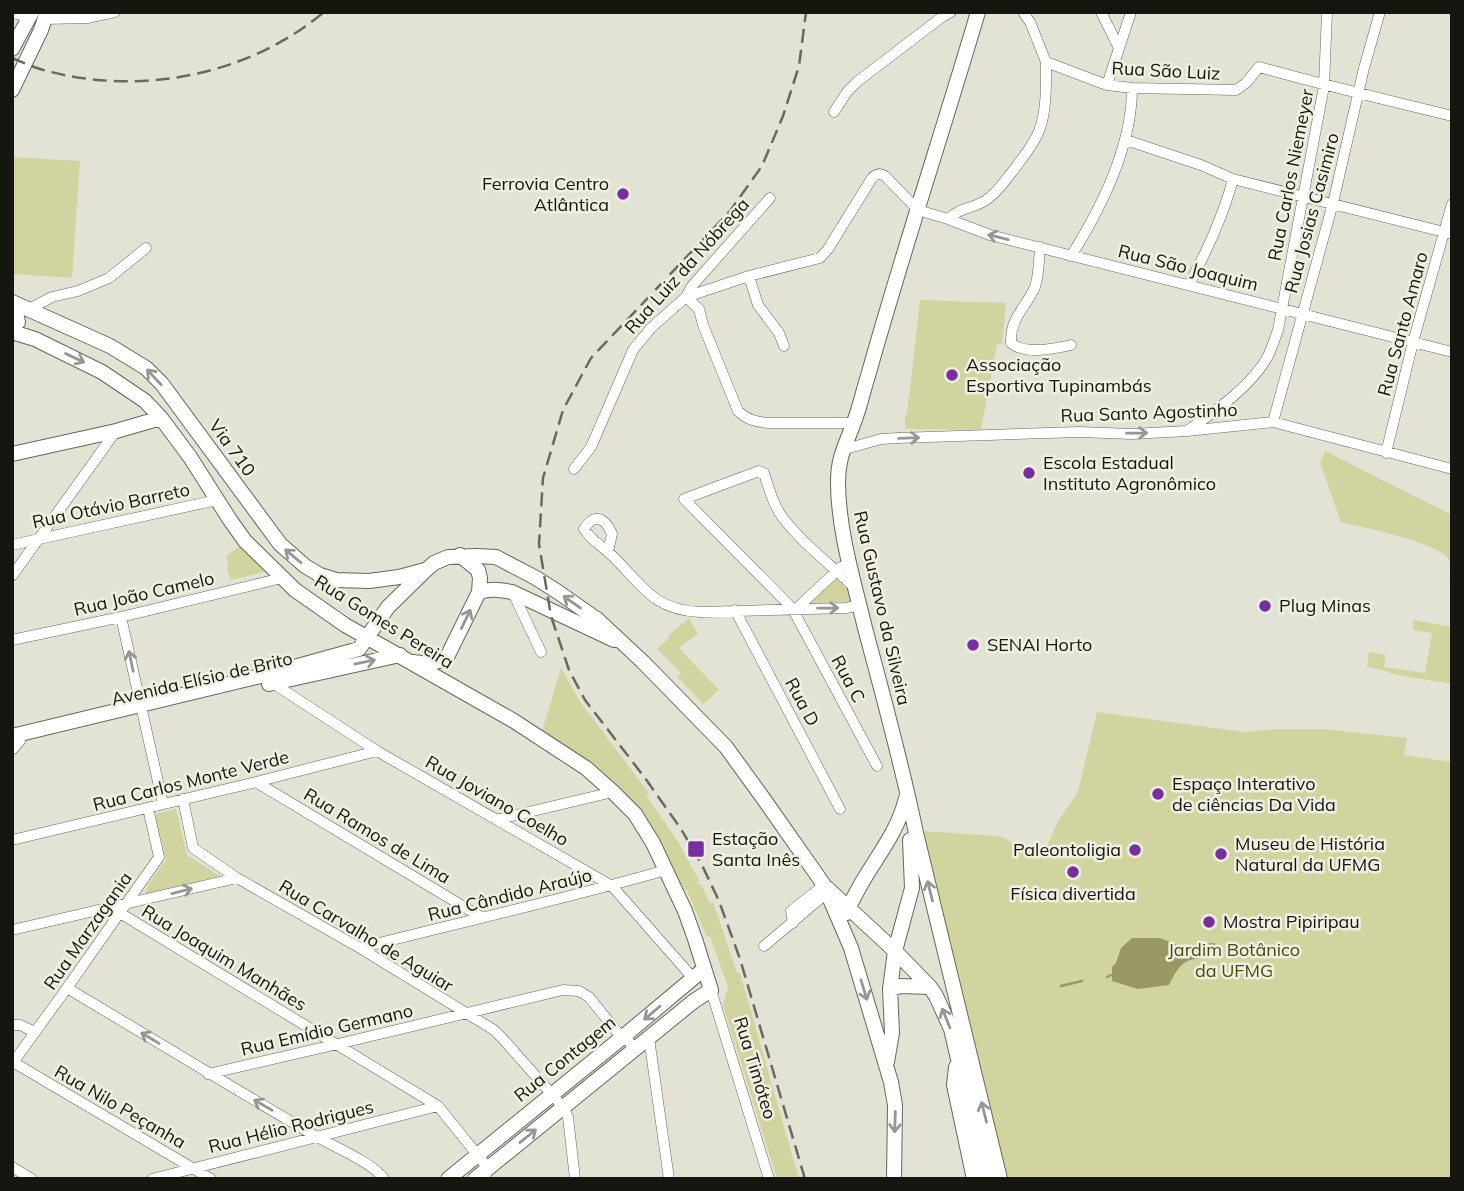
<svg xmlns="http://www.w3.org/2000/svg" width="1464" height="1191" font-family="Mulish,sans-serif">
	<rect width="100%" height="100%" fill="#e2e3d5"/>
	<path fill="#d2d4a0" d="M12,157l68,4 -8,117 -60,-4z
		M920,300l86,3 -4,41 -5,1 -16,85 -76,-1v-14h2z
		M1325,451l127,64v70l-3,-1c1,-9 4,-19 -2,-27 -13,-15 -84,-30 -106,-35l-21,-59z
		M243,544l20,23 1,5 -33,8 -4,-11 1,-9 -3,-3z
		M837,578l14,13 2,9 -3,2 -25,1 -12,3 -9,-1 12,-8z
		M689,618l9,16 -19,14 40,42 -16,14 -26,-27 4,-4 -24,-24 12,-11 -1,-2z
		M1413,620l39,7v57l-60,-10 -9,-4 -16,-3 2,-15 17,3 -2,12 41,6 7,-40 -19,-3z
		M561,668l20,35 68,90 -3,2 31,45 23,42 -3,1 1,2 3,-1 9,19 3,-1 24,71h3l59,206h-22l-54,-174 5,-18 -18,-51 -3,1 -20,-46 -8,-8 -24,-52 -23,-28 -91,-68z
		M1097,712l147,20 32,-3h47l84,9 -3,17 48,7v417h-445l-86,-348 77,5 45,19 15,-34 20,-29z
		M176,809l11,46 33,21 -75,18 3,-9 18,-25 -11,-46z"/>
	<path fill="#979864" d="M1132,938h28l20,8 34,-3 4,7 -2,7c-30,3 -33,0 -47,28l-31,4 -26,-8v-14l4,-4 5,-15z"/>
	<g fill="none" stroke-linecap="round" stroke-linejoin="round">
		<path stroke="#979864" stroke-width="2.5" d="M1107,977l4,-2
			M1061,986l21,-5"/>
		<defs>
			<path id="street" d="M1023,12l7,10 16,40 61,23 25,3 104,2 10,-7 13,-16c64,18 128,33 193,49
				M1101,12l18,36
				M12,13l17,4
				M45,19l42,-1 28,-6
				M1107,85l24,-73
				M834,112l13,-20 11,-11 84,-64 9,-5
				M1126,140l75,25 32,14 219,55
				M948,219c14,-13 25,-10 38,-19 11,-7 18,-18 26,-28 9,-12 21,-26 27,-41 8,-21 7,-46 7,-69
				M1040,247c-1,13 -1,28 -5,40 -9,21 -25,30 -24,56 14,12 43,6 60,2
				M1071,256c31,-49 61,-109 61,-168
				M749,276l9,29 21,28 5,13
				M1189,285c18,-35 34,-68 44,-106
				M686,297l63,-21 71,-18 8,-9 44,-71c5,-5 9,-5 14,-1l32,33 30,9 42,16 462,117
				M686,297l13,12 4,16 35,86c9,9 19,11 31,12h85
				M29,309l23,-12 26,-6 31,-13 37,-30
				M1273,422l60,-219 31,-135 16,-56
				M1187,431c27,-19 65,-45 81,-75 4,-8 7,-18 10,-26l46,-244 3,-74
				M842,450l39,-11 17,-1 181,-6 53,2 55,-3 86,-9 179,47
				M1386,453l27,-111 39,-138
				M574,469l17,-22 42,-97 18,-22 35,-31 6,-11 78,-88
				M12,545l205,-45
				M608,552l4,-18c-7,-16 -17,-22 -28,-5 6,10 15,15 23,22 33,29 42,59 93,61l146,-4 14,-3
				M12,576l104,-145
				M854,587c-23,-22 -51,-43 -71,-69 -10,-13 -14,-30 -19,-45l-5,-2 -75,28 108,109 85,158
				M513,593l28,59
				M797,608l44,-41
				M735,610l105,199
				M121,617l42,187
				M12,640l109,-23 161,-39
				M271,682l106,69 235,135 81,92
				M12,750l8,-9
				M256,782l225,135
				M183,799l10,49 44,30 123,70 134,82 9,9 60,68 5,10 7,62
				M499,819l114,-27
				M12,840l244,-58 121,-31
				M120,913l318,193 50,62 -2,6
				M793,923l-2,-12 33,-26
				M12,930l225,-52
				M764,946l63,-53
				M360,948c102,-26 205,-49 306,-78
				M67,988c82,49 163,98 245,146 18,11 62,29 72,45
				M711,990l58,189
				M12,1025h8l15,7
				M649,1038l20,141
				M13,1062l198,117
				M12,1064l55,-76 92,-131 -11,-49
				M208,1074l130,-30 225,-54 16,1 10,6 29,36 6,3 11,13
				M12,1167l20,12
				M152,1179l286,-73"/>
			<path id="secondary" d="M978,12c-36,122 -76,242 -110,364 -5,15 -8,31 -14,46 -8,23 -16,34 -16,60 0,48 16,100 27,146 18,68 37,136 51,205l84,346
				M12,49l20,-37
				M12,90l29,-60 6,-18
				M12,302l98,44 36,22 16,16 118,160 25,22 15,9 16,5 33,1 30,-4 26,-7
				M12,312l5,5 1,5 -6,7
				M12,332l23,7 67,33 43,29 16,17 29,39 40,63 15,21 50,49 50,35 169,96 72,47 27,24 22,22 18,29 32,68 10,28 16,51 -17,11 -219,178
				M12,454l104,-23 45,-13
				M479,592c12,-4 21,-2 33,0l102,48
				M413,662l15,2 18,-5 33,-67 1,-14 -2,-8 -18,-15
				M269,684l131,-29
				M12,736l257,-62 90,-25 29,-42 39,-38 7,-6 14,-6 29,-1 19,1 40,21 22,14 40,28 45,42 83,85 37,51 61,87 27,63 40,134 4,23 -1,74
				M827,888l68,63 35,36 6,9 15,33 35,150
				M847,913c15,-41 49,-72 59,-115
				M890,989l11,-3 29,1
				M887,1062l5,-29 -2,-44 5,-38 17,-63 -2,-48
				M956,1067l-2,18 20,94
				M448,1179l176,-143 80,-67"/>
		</defs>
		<use href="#street" stroke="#66675a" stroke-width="11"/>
		<use href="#secondary" stroke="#66675a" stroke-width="16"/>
		<use href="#street" stroke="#fff" stroke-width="10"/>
		<use href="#secondary" stroke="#fff" stroke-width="14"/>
		<path stroke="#696960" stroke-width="2.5" stroke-dasharray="14 7" stroke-linecap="butt" d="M12,58c12,5 23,10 35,13 95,25 202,4 277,-59
			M805,1179l-65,-220 -21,-58 -17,-36 -21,-36 -36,-51 -60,-78 -16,-30 -18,-54 -12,-72 4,-66 20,-68 28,-52 139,-147 32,-45 21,-50 16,-50 7,-54"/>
	</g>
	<defs><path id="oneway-shaft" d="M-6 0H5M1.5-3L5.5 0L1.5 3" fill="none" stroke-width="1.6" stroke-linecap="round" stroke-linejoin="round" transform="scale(1.75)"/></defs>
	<g stroke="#969694">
		<use href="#oneway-shaft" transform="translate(998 237) rotate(-166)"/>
		<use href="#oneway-shaft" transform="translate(75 358) rotate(26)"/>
		<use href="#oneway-shaft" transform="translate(154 377) rotate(-133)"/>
		<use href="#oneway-shaft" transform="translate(1137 433) rotate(-1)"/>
		<use href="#oneway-shaft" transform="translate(909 438) rotate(-2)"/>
		<use href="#oneway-shaft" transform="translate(293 556) rotate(-140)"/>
		<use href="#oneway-shaft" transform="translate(572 602) rotate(-145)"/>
		<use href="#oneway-shaft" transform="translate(828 608) rotate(-1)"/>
		<use href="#oneway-shaft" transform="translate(466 619) rotate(-64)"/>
		<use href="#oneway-shaft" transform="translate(131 661) rotate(-102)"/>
		<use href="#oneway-shaft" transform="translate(365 662) rotate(-12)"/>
		<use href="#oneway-shaft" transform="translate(182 891) rotate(-14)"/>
		<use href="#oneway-shaft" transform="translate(930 891) rotate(-104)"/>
		<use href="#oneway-shaft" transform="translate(864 990) rotate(73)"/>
		<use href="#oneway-shaft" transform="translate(652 1013) rotate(140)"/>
		<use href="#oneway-shaft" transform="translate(946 1018) rotate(-112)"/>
		<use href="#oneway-shaft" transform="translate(150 1038) rotate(-149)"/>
		<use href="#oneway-shaft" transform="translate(263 1105) rotate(-150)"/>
		<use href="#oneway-shaft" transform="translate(984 1112) rotate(-104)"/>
		<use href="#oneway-shaft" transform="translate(895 1122) rotate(92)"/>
		<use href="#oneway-shaft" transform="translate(528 1136) rotate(-39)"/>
	</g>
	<g fill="#772ea1" stroke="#eff0e2" stroke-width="2.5">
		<circle cx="623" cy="194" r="7"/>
		<circle cx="952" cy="375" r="7"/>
		<circle cx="1029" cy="473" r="7"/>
		<circle cx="1265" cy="606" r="7"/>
		<circle cx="973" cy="645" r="7"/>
		<circle cx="1158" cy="794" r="7"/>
		<rect x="687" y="840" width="18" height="18" rx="3.5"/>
		<circle cx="1135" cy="850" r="7"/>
		<circle cx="1221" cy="854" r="7"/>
		<circle cx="1073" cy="872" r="7"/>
		<circle cx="1209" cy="922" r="7"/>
	</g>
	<g text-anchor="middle" stroke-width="5" stroke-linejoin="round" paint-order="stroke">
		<g font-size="18" fill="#161611" stroke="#eff0e2">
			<text transform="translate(1166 71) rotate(3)" y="6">Rua São Luiz</text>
			<text transform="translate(1291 175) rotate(-79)" y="6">Rua Carlos Niemeyer</text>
			<text transform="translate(1312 213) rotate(-75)" y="6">Rua Josias Casimiro</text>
			<text transform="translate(687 266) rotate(-48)" y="6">Rua Luiz da Nóbrega</text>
			<text transform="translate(1188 268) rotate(14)" y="6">Rua São Joaquim</text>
			<text transform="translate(1403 324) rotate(-75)" y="6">Rua Santo Amaro</text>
			<text transform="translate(1149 413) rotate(-2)" y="6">Rua Santo Agostinho</text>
			<text transform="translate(232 448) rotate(54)" y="6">Via 710</text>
			<text transform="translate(111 506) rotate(-12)" y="6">Rua Otávio Barreto</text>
			<text transform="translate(144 594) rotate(-13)" y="6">Rua João Camelo</text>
			<text transform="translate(882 608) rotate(77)" y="6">Rua Gustavo da Silveira</text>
			<text transform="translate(384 622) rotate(32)" y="6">Rua Gomes Pereira</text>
			<text transform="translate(202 679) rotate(-13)" y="6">Avenida Elísio de Brito</text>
			<text transform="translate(848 679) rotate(62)" y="6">Rua C</text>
			<text transform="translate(802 702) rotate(62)" y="6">Rua D</text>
			<text transform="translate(191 781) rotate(-14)" y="6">Rua Carlos Monte Verde</text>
			<text transform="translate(497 801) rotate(30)" y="6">Rua Joviano Coelho</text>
			<text transform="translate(377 836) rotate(31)" y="6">Rua Ramos de Lima</text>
			<text transform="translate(510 895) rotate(-14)" y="6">Rua Cândido Araújo</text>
			<text transform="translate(88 931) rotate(-55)" y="6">Rua Marzagania</text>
			<text transform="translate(366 936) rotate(31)" y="6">Rua Carvalho de Aguiar</text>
			<text transform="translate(224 958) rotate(31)" y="6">Rua Joaquim Manhães</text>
			<text transform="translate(327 1030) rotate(-13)" y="6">Rua Emídio Germano</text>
			<text transform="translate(565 1059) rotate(-39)" y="6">Rua Contagem</text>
			<text transform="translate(755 1068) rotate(73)" y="6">Rua Timóteo</text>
			<text transform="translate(120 1107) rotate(30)" y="6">Rua Nilo Peçanha</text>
			<text transform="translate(291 1127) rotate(-14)" y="6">Rua Hélio Rodrigues</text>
		</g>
		<g font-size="18" fill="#161611" stroke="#eff0e2" text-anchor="start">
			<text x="609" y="190" text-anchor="end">Ferrovia Centro<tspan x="609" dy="21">Atlântica</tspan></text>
			<text x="966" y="371">Associação<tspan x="966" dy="21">Esportiva Tupinambás</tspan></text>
			<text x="1043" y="469">Escola Estadual<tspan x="1043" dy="21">Instituto Agronômico</tspan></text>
			<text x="1279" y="612">Plug Minas</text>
			<text x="987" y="651">SENAI Horto</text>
			<text x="1172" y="790">Espaço Interativo<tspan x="1172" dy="21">de ciências Da Vida</tspan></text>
			<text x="712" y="845">Estação<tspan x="712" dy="21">Santa Inês</tspan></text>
			<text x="1235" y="850">Museu de História<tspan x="1235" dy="21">Natural da UFMG</tspan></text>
			<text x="1121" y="856" text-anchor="end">Paleontoligia</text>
			<text x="1073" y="900" text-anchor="middle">Física divertida</text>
			<text x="1223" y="928">Mostra Pipiripau</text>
		</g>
		<g font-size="18" fill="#4b4b0b" stroke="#eff0e2">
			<text x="1234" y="956">Jardim Botânico<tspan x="1234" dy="21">da UFMG</tspan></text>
		</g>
	</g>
	<rect width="1464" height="1191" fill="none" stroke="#161611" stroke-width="28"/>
</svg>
